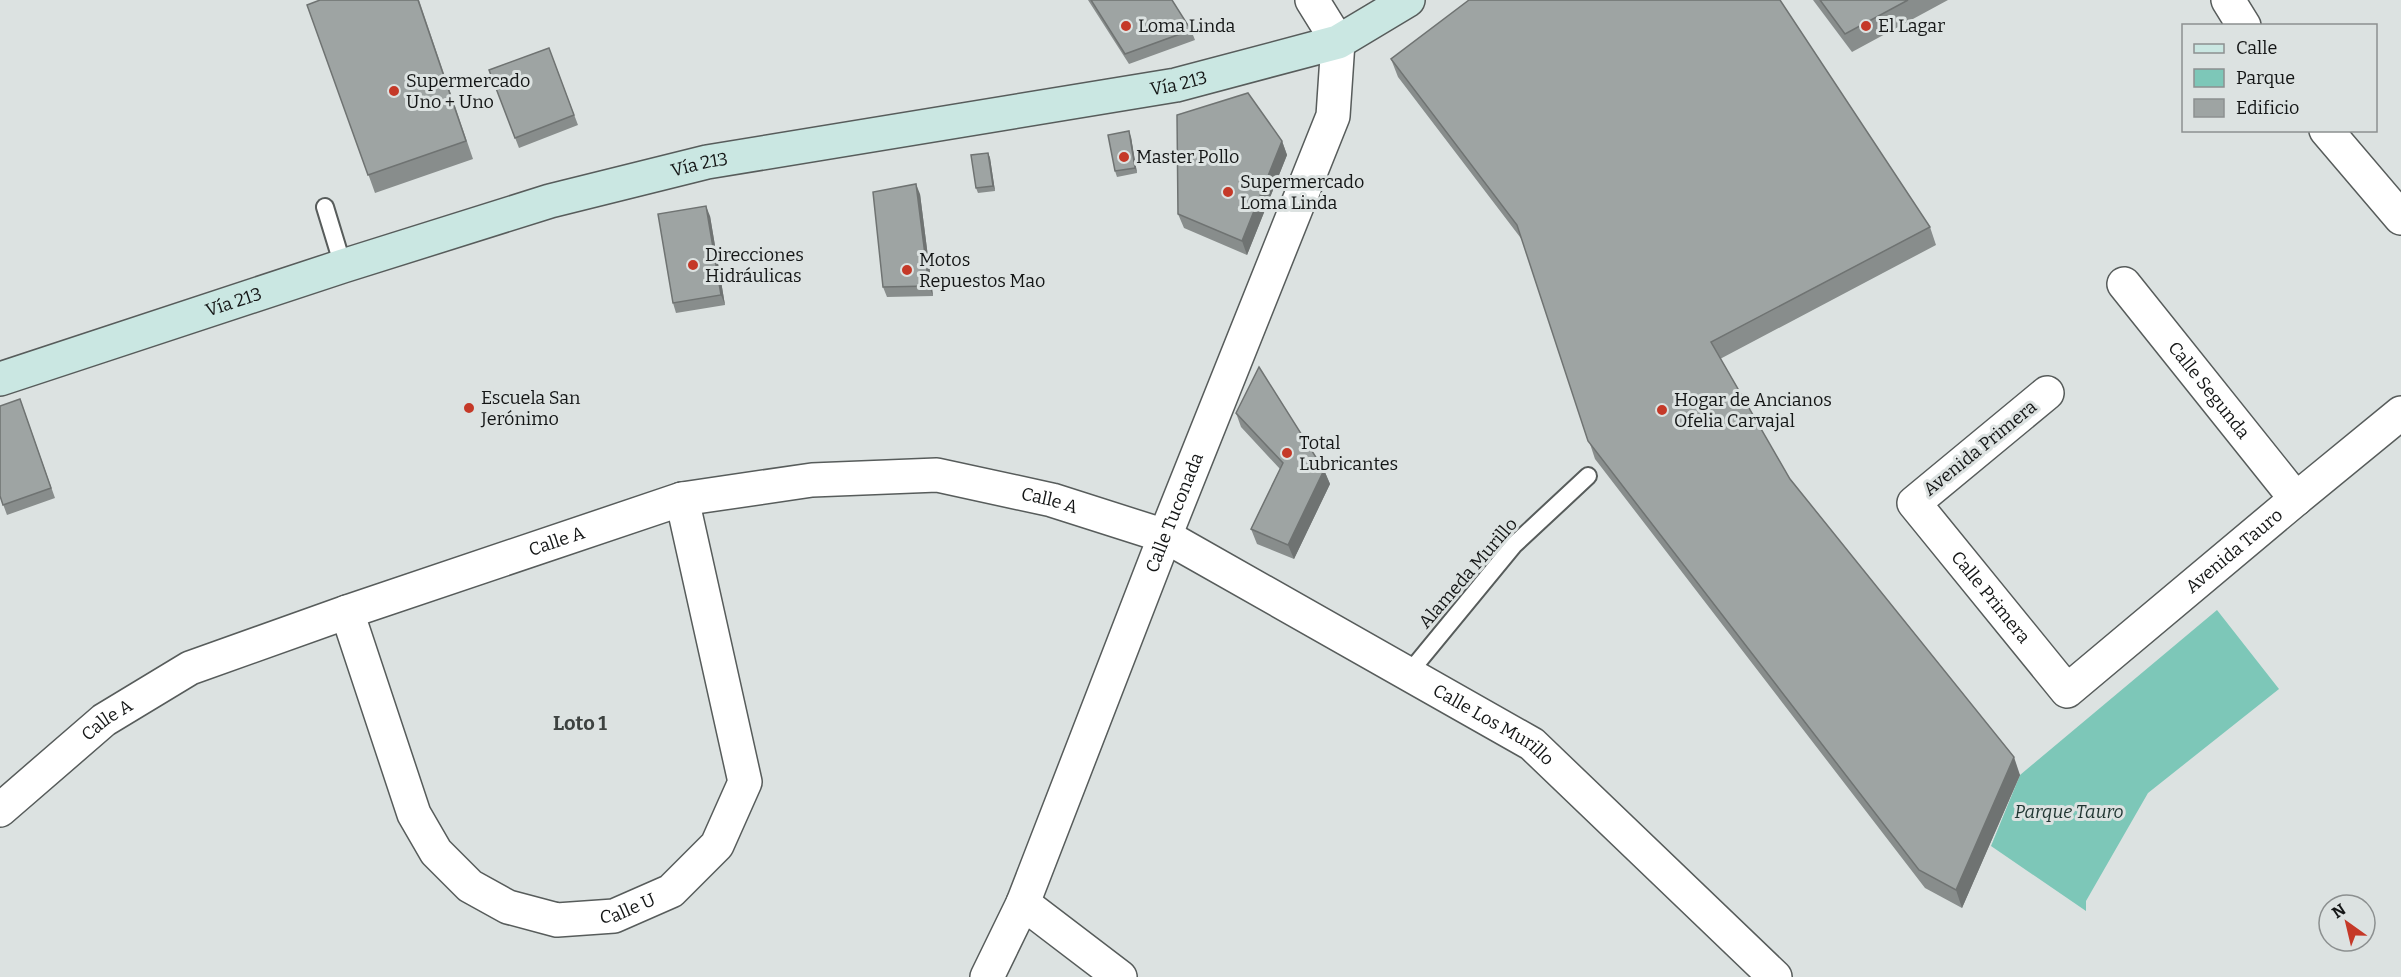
<svg xmlns="http://www.w3.org/2000/svg" width="2401" height="977" font-family="Bitter,serif">
	<rect width="100%" height="100%" fill="#dce2e1"/>
	<path fill="#7dc7b8" d="M2217,610l62,79 -131,104 -62,108v10l-95,-65 29,-71z"/>
	<g fill="none" stroke-linecap="round" stroke-linejoin="round">
		<defs>
			<path id="service" d="M325,207l18,59
				M1408,674l106,-129 74,-69"/>
			<g id="minor">
				<path d="M1312,0l26,42"/>
				<path d="M2228,0l16,26"/>
				<path d="M2326,130l75,88"/>
				<path id="s1" d="M2124,284l172,215"/>
				<path id="s2" d="M2047,393l-133,110 153,188 229,-192 105,-86"/>
				<path id="s3" d="M347,612l67,202 22,38 34,34 38,21 49,13 57,-4 57,-25 46,-46 28,-63 -63,-283"/>
				<path id="s4" d="M0,810l104,-90 86,-52 157,-56 335,-113 130,-19 125,-5 115,25 113,36 367,208 243,233"/>
				<path d="M1023,903l97,74"/>
			</g>
			<g id="tertiary">
				<path id="s5" d="M987,977l36,-74 142,-367 168,-420 5,-74"/>
			</g>
			<g id="secondary">
				<path id="s6" d="M0,379l343,-113 207,-65 157,-39 469,-77 162,-43 70,-42"/>
			</g>
		</defs>
		<use href="#service" stroke="#575c5b" stroke-width="20"/>
		<use href="#minor" stroke="#575c5b" stroke-width="36"/>
		<use href="#tertiary" stroke="#575c5b" stroke-width="36"/>
		<use href="#secondary" stroke="#575c5b" stroke-width="36"/>
		<use href="#service" stroke="#fff" stroke-width="16"/>
		<use href="#minor" stroke="#fff" stroke-width="33"/>
		<use href="#tertiary" stroke="#fff" stroke-width="33"/>
		<use href="#secondary" stroke="#cae7e2" stroke-width="33"/>
	</g>
	<path fill="#888d8c" d="M419,0l54,159 -98,34 -68,-188z
		M1088,0h84l19,30 4,10 -66,24z
		M1813,0h135l-96,52z
		M549,48l29,77 -59,23 -30,-78z
		M1391,59l539,168 6,18 -216,114 70,120 230,296 -58,133 -37,-20 -330,-429 -72,-218 -125,-164z
		M1131,137l6,36 -20,4 -2,-6z
		M1282,141l5,14 -40,100 -63,-27 -6,-14z
		M988,153l2,5 5,33 -17,2 -2,-5z
		M920,194l13,102 -46,1 -4,-10z
		M710,216l15,89 -49,8 -3,-10z
		M20,399l35,99 -48,17 -7,-19z
		M1236,413l88,57 6,14 -36,75 -37,-15 -6,-15 29,-60 -39,-42z"/>
	<path fill="#6f7372" d="M1129,131l2,6 6,36 -2,-5z
		M1282,141l5,14 -40,100 -5,-14z
		M988,153l2,5 5,33 -2,-5z
		M916,184l4,10 13,102 -4,-10z
		M706,206l4,10 15,89 -4,-10z
		M1324,470l6,14 -36,75 -6,-14z
		M2014,757l6,18 -58,133 -6,-18z"/>
	<path fill="#9ea4a3" stroke="#6f7372" stroke-width="1.5" d="M320,0h98l48,141 -98,34 -61,-170z
		M1091,0h81l19,30 -66,24z
		M1469,0h311l150,227 -219,115 79,137 224,278 -58,133 -37,-20 -331,-429 -71,-216 -126,-166z
		M1820,0h88l-63,34z
		M549,48l25,67 -59,23 -26,-68z
		M1248,93l34,48 -40,100 -64,-27 -1,-99z
		M1129,131l6,37 -20,3 -7,-36z
		M988,153l5,33 -17,2 -5,-33z
		M916,184l13,102 -46,1 -10,-95z
		M706,206l15,89 -48,8 -15,-89z
		M1259,367l65,103 -36,75 -37,-16 32,-66 -47,-50z
		M20,399l31,89 -48,17 -3,-9v-90z"/>
	<g fill="#c53928" stroke="#dce2e1" stroke-width="2">
		<circle cx="1126" cy="26" r="6"/>
		<circle cx="1866" cy="26" r="6"/>
		<circle cx="394" cy="91" r="6"/>
		<circle cx="1124" cy="157" r="6"/>
		<circle cx="1228" cy="192" r="6"/>
		<circle cx="693" cy="265" r="6"/>
		<circle cx="907" cy="270" r="6"/>
		<circle cx="469" cy="408" r="6"/>
		<circle cx="1662" cy="410" r="6"/>
		<circle cx="1287" cy="453" r="6"/>
	</g>
	<g text-anchor="middle" stroke-width="6" stroke-linejoin="round" paint-order="stroke">
		<g font-size="18" fill="#141616" stroke="#dce2e1" text-anchor="start">
			<text x="1138" y="32">Loma Linda</text>
			<text x="1878" y="32">El Lagar</text>
			<text x="406" y="87">Supermercado<tspan x="406" dy="21">Uno + Uno</tspan></text>
			<text x="1136" y="163">Master Pollo</text>
			<text x="1240" y="188">Supermercado<tspan x="1240" dy="21">Loma Linda</tspan></text>
			<text x="705" y="261">Direcciones<tspan x="705" dy="21">Hidráulicas</tspan></text>
			<text x="919" y="266">Motos<tspan x="919" dy="21">Repuestos Mao</tspan></text>
			<text x="481" y="404">Escuela San<tspan x="481" dy="21">Jerónimo</tspan></text>
			<text x="1674" y="406">Hogar de Ancianos<tspan x="1674" dy="21">Ofelia Carvajal</tspan></text>
			<text x="1299" y="449">Total<tspan x="1299" dy="21">Lubricantes</tspan></text>
		</g>
		<g font-size="18" fill="#141616" stroke="#dce2e1">
			<text dy="6" stroke="none"><textPath href="#s6" startOffset="1218">Vía 213</textPath></text>
			<text dy="6" stroke="none"><textPath href="#s6" startOffset="732">Vía 213</textPath></text>
			<text dy="6" stroke="none"><textPath href="#s6" startOffset="246">Vía 213</textPath></text>
			<text dy="6" stroke="none"><textPath href="#s1" startOffset="136">Calle Segunda</textPath></text>
			<text transform="translate(1980 448) rotate(-39)" y="6">Avenida Primera</text>
			<text dy="6" stroke="none"><textPath href="#s4" startOffset="1130">Calle A</textPath></text>
			<text dy="6" stroke="none"><textPath href="#s5" startOffset="501">Calle Tuconada</textPath></text>
			<text dy="6" stroke="none"><textPath href="#s4" startOffset="626">Calle A</textPath></text>
			<text dy="6" stroke="none"><textPath href="#s2" startOffset="633">Avenida Tauro</textPath></text>
			<text transform="translate(1468 573) rotate(-49)" y="6">Alameda Murillo</text>
			<text dy="6" stroke="none"><textPath href="#s2" startOffset="294">Calle Primera</textPath></text>
			<text dy="6" stroke="none"><textPath href="#s4" startOffset="140">Calle A</textPath></text>
			<text dy="6" stroke="none"><textPath href="#s4" startOffset="1630">Calle Los Murillo</textPath></text>
			<text dy="6" stroke="none"><textPath href="#s3" startOffset="471">Calle U</textPath></text>
		</g>
		<g font-size="18" font-style="italic" fill="#1f3531" stroke="#dce2e1">
			<text x="2069" y="818">Parque Tauro</text>
		</g>
		<g font-size="20" font-weight="bold" fill="#3d4240" stroke="#dce2e1">
			<text x="580" y="730">Loto 1</text>
		</g>
	</g>
	<rect x="2182" y="24" width="195" height="108" fill="#dce2e1" stroke="#8c9090" stroke-width="1.5"/>
	<rect x="2194" y="44" width="30" height="9" fill="#cae7e2" stroke="#8c9090" stroke-width="1.5"/>
	<text x="2236" y="54" font-size="18" fill="#141616">Calle</text>
	<rect x="2194" y="69" width="30" height="18" fill="#7dc7b8" stroke="#8c9090" stroke-width="1.5"/>
	<text x="2236" y="84" font-size="18" fill="#141616">Parque</text>
	<rect x="2194" y="99" width="30" height="18" fill="#9ea4a3" stroke="#8c9090" stroke-width="1.5"/>
	<text x="2236" y="114" font-size="18" fill="#141616">Edificio</text>
	<g transform="translate(2347 923) rotate(326)"><circle r="28" fill="#dce2e1" stroke="#8c9090" stroke-width="1.5"/>
	<path d="M0-4.5L10 22L0 15L-10 22Z" fill="#c53928"/>
	<text y="-9" font-size="16" font-weight="bold" text-anchor="middle" fill="#141616">N</text>
	</g>
</svg>
